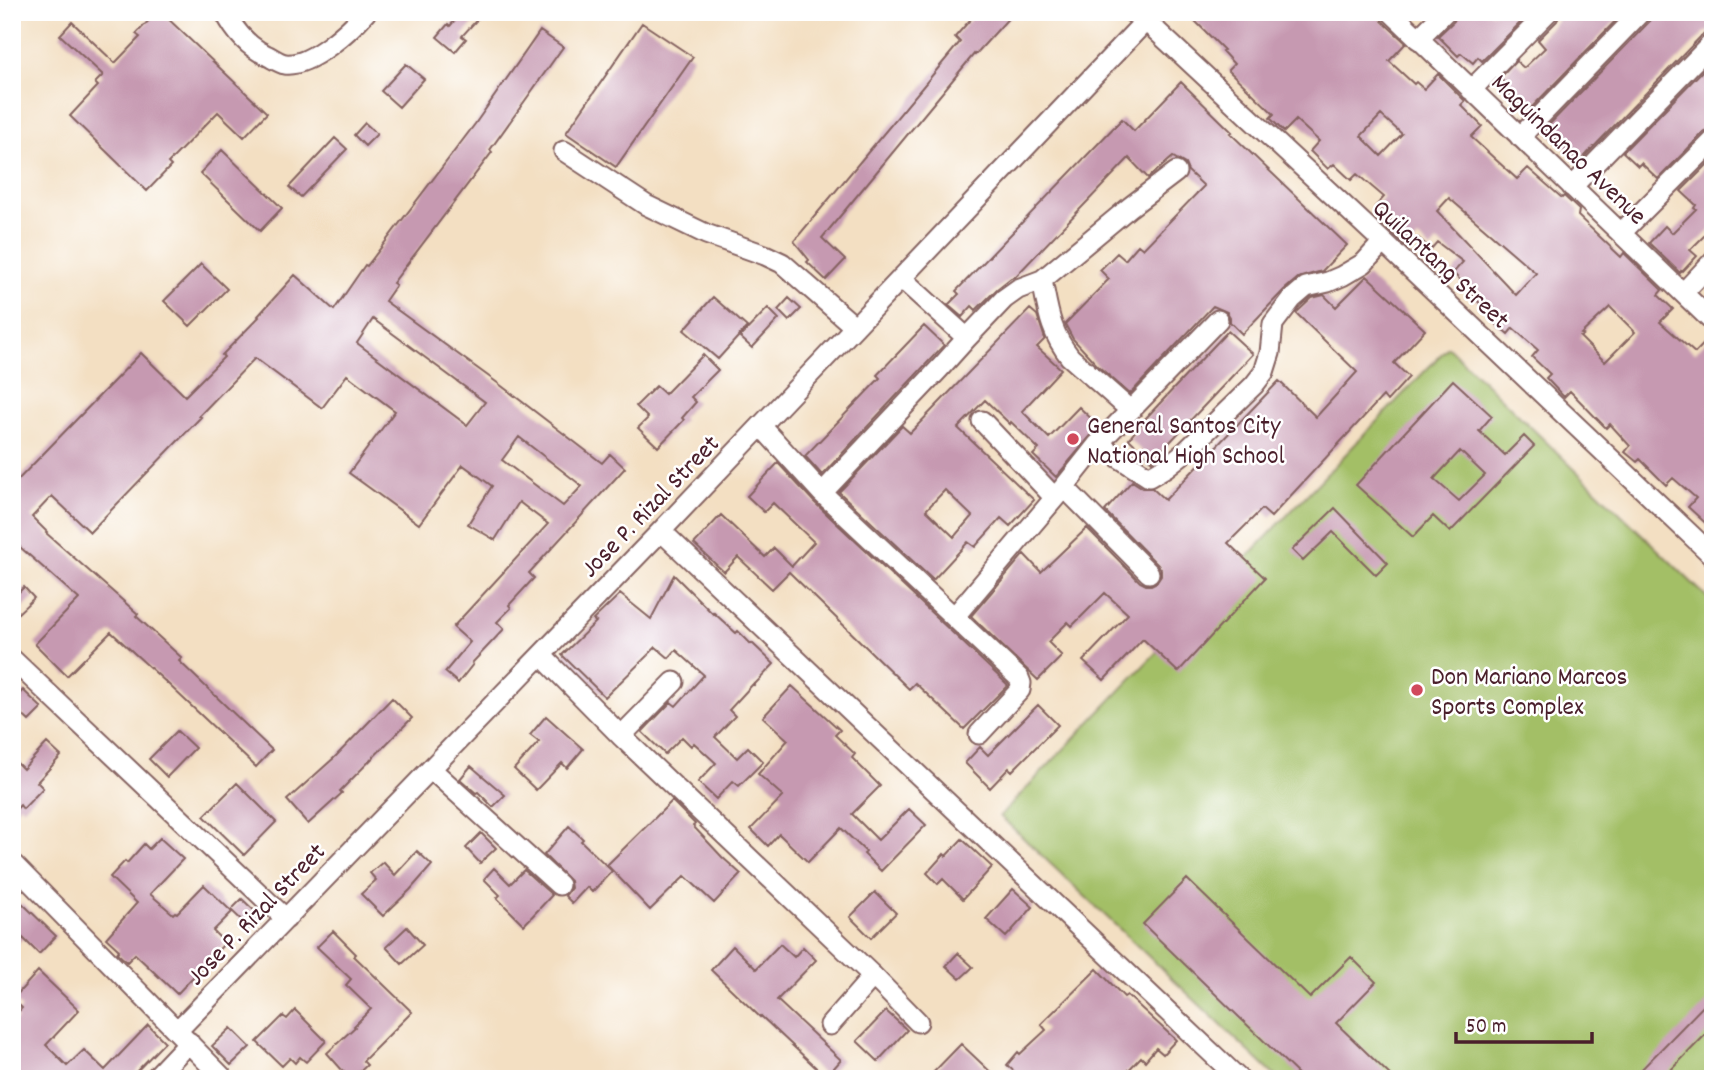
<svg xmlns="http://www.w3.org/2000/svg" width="1725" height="1091" font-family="Dekko,sans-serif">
	<rect width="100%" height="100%" fill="#fff"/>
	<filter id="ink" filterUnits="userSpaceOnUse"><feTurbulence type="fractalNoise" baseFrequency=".0143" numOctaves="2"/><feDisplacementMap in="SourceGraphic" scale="14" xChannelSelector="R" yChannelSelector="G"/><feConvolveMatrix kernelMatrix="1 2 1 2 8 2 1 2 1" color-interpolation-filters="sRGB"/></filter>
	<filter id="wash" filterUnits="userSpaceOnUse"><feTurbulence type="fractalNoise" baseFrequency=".00686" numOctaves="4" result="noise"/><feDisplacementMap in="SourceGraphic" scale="28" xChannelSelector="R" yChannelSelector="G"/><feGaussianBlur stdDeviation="1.57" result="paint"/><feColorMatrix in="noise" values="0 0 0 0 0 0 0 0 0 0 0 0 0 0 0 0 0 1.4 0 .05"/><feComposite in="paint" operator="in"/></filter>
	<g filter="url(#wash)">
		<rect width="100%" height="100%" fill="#f3dfc2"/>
		<path fill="#a3bf66" stroke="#766f48" stroke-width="2" d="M1448,347l265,256v476h-435l-278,-263z"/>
		<g id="blocks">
			<path fill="#c699b1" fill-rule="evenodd" d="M157,12h4l106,101 -23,24 -26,-25 -50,51 3,3 -24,25 -77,-75 28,-30 -3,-3 8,-8 -43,-40 12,-13 43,41 25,-26 -4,-3z
				M462,12h22l-22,24 4,3 -11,13 -18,-15 11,-13 2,2z
				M977,12h37l-39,43 -1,-1 -152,184 23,22 -19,20 -19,-18 2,-2 -15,-19 166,-199 -5,-5z
				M1199,12h180l3,9 24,22 -17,18 25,23 2,-2 8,7 14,-15 27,27 -4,4 21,21 -11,11 46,42 11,-11 34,30 2,-2 15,14 -1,6 43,41 3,-4 38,37 -4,5 15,14 -13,13 35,31 18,-19v196l-25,-23 8,-9 -23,-20 -7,7 -26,-26 -3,3 -12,-10 5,-6 -20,-22 -4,4 -36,-37 -6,6 -18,-19 4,-4 -18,-17 6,-7 -25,-22 -5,6 -15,-13 2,-2 -22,-23 1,-2 -21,-21 10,-11 -26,-20 -6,7 -13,-11 -10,11 -20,-19 6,-7 -19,-16 9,-10 -27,-23 -6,6 -17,-16 -6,5 -18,-18 9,-10 -23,-21 -12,12 -14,-14 4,-4 -46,-44 6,-6 -12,-13 2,-1 -31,-31zM1381,115l21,19 -21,22 -20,-20zM1449,198l87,75 -20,22 -79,-84zM1610,307l25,25 -30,30 -25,-25 3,-2 -2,-1z
				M1457,12h74l-49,49 -4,-4 -5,6 -12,-10 -3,3 -20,-20 16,-15z
				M1560,12h64l-94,97 -11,-11 -3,2 -12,-11 3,-3 -7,-8 16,-17 8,7 21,-20 -7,-8 19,-19z
				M1653,12h60v18l-9,3 -124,128 -35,-32 105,-108z
				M642,23l51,34 -77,110 -50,-34z
				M540,31l23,16 -73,103 2,2 -99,131 3,2 -11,16 114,83 103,79 8,-9 15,14 -96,105 5,5 -25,27 2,3 -14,14 7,7 -32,34 1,1 -15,19 -13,-11 25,-30 -17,-15 95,-103 -29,-22 -24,38 -27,-16 24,-38 -29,-21 -44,59 -70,-51 46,-62 -48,-36 -25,33 -67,-50 -56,58 2,1 -111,115 -38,-36 -20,21 15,15 -1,1 92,81 -2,2 46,42 -3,3 93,89 -16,17 -88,-83 -57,-52 -44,44 -32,-32 44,-45 -67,-59v-54l129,-133 44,43 39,-39 -2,-2 37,-38 -1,-1 37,-41 39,35 31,-45 2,1 108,-142zM373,319l112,83 -18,23 -110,-82zM519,437l63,49 -19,20 -61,-46z
				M1713,60v69l-9,3 -46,47 -17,-16 -3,3 -15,-14z
				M406,64l18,15 -25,28 -18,-16z
				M1181,82l51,50 -2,1 117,112 -25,26 -24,7 -14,12 -42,44 -12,-12v-5l-3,-5 -14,-6 -83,88 -32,-28 -25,-27 -8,-15 44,-45 -9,-9 17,-17 8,7 13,-15 5,4 61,-63 -16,-15 -3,-7 -12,-7 -25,21 -19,-20 -114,119 -4,1 -14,11 -21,21 -4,-4 -10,11 -14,-12 11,-11 -3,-3 166,-172 12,12z
				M365,123l12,11 -12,12 -11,-11z
				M335,138l12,11 -46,48 -12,-10z
				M222,150l60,58 -22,23 -60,-58z
				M1713,159v68l-23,23 7,6 -15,16 -1,-1 -1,2 -31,-30 16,-17 7,7 24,-24 -2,-1 2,-3 -15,-14z
				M201,264l26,25 -37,37 -26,-25z
				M1367,276l58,54 -31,33 15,14 -22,24 -4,-5 -112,121 -9,-8 -34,34 37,35 -87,94 -35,-33 -39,41 -21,-19 45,-47 -23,-21 -33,33 -4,-4 -20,20 14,14 -24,24 -67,-64 53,-62 17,18 46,-44 53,54 6,3h5l6,-3 4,-6v-7l-3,-4 -53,-54 27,-30 11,7h9l13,12 114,-119 37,36 41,-45 -61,-59 16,-15 12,-3 12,12z
				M713,297l34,30 -29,32 -34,-29z
				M789,298l12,11 -12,12 -11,-11z
				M768,308l11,11 -27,29 -12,-11z
				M1030,309l7,6 8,24 -8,8 24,22 -39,42 27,27 30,-31 20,19 -43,51 -23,-22 6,-6 -28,-27 -1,2 -25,-24 -27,28 76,72 -24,26 -9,-8 -26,29 -7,-5 -35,38 -94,-88 63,-66 8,7zM945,490l27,26 -18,21 -28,-27z
				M924,326l20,19 -122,130 -17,-19 75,-78 -3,-3z
				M1228,331l25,23 -101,107 -23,-22 16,-20z
				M703,355l15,15 -27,27 5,5 -14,16 2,2 -26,27 -20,-19 10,-10 -12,-12 20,-20 9,8z
				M1453,380l39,36 -13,15 26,24 19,-19 10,10 -84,86 -17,-16 -20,21 -57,-52zM1460,451l25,24 -26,26 -25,-22z
				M778,463l36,39 194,183 -44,44 -49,-46 -6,6 -120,-117 -17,17 -34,-32 -14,15 -30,-28 27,-29 44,42 9,-9 18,18 22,-24 -41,-39 -9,9 -17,-16z
				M1335,508l53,55 -12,12 -43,-43 -30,29 -11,-11z
				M674,575l39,39 1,-1 22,20 2,-2 13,13 1,-1 22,21 -20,21 -1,-1 -24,26 6,6 -20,21 22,21 11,-11 15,15 -24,24 -6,-5 -17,18 -18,-17 18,-19 -22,-20 -3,3 -9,-9 -17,17 -23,-22 29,-30 5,4 28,-31 -28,-25 -7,8 -13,-11 -51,50 -43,-42 34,-33 -3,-2 27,-26 31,25z
				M24,587l10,11 -22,21v-20z
				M792,686l48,44 -5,5 20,19 -3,4 28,28 -28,28 26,26 31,-31 17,16 -45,46 -17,-17 2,-2 -25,-24 -33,34 -29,-28 -11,12 -17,-17 32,-33 -25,-22 30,-34 -25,-23z
				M23,690l19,18 -13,13 -17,-16v-3z
				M392,698l20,20 -72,73 2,2 -34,31 -21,-24 48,-43z
				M1038,705l20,20 -46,46 -3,-3 -19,20 -25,-25 15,-16 8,8z
				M546,716l37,33 -16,19 -5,-5 -26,27 -22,-21 25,-27 -9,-7z
				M177,731l18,17 -28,29 -18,-18z
				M47,743l14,13 -24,26 6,6 -20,21 -3,-4 -8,9v-56l11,11z
				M471,766l34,29 -12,12 -15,-15 -2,1 -16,-14z
				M237,783l39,39 -32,33 -40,-39z
				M672,801l23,23 -2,2 29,31 19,17 -27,29 -29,-27 -35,34 -43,-45z
				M569,826l14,13 -2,2 31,30 -20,21 -5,-5 -15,16 -7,-7 6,-8 -1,-7 -26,-26z
				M481,833l15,15 -16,15 -14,-15z
				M160,838l23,21 -33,35 23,20 2,-2 2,1 27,-28 28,27 -19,19 12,12 -48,51 -42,-40 -8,8 -10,-9 2,-3 -13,-12 31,-35 -27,-26 15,-16 2,2 17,-19 5,5z
				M962,839l30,28 -29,32 -20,-20 -5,5 -11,-11 17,-19 2,2z
				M417,851l15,14 -22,25 -27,26 -22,-22 15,-14 -6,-7 13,-11 12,13z
				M494,868l16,16 14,-14 28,25 -28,30 -27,-27 3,-3 -16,-16z
				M1187,879l123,119 41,-41 25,25 -40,41 58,56h-91l-160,-155z
				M1013,889l20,18 -27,30 -20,-18z
				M875,892l21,21 -25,25 -21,-21z
				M242,899l19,18 -11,11 -19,-18z
				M22,903l34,33 -17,18 -16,-16 -11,11v-36z
				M407,927l16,18 -21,19 -16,-17z
				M333,931l23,23 -2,2 58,56 -49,49 4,4 -15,14h-2l-23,-26 28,-26 -1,-1 17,-17 -25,-24 5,-6 -34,-32z
				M780,944l14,13 9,-10 13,13 -39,40 64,60 -15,17 -65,-61 -1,1 -49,-47 22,-24 23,23z
				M958,953l15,14 -13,12 -14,-13z
				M1097,969l27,28 3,-2 49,45 -13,14 -7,-6 -11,13 -4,-4 -21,22h-98l-15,-14 11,-13 2,2 26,-24 -5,-6z
				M38,971l41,39 -33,35 21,21 17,-16 21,20 43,-45 17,17 -36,37h-117v-55l6,-6 -3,-3 7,-7 -9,-9z
				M1713,996v31l-51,52h-30z
				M295,1010l31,31 -20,21 -6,-5 -5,6 -5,-5 -8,8 -25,-24 26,-26 4,3z
				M886,1011l21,19 -29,31 -21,-20z
				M231,1028l19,19 -19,18 -19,-19z
				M961,1044l37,35h-71z"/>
		</g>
	</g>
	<g filter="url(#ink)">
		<use href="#blocks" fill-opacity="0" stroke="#856260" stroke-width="2"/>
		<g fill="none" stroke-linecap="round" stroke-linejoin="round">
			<defs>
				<path id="minor" d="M225,12c9,18 22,34 41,43 5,2 13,8 19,9 26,3 65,-34 81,-52
					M1132,12l14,9 237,221 330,314
					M1391,12l322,310
					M1418,39l27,-27
					M1471,90l77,-78
					M1520,137l121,-125
					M564,151l82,54 60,29 59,21 17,8 73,64
					M1572,187l141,-145
					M1621,233l92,-92
					M1042,280c6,30 8,52 28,77l60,53
					M1683,293l30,-32
					M967,338l37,-39 14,-10 24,-9 88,-73 46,-35
					M982,421l72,76
					M761,426l61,67 197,185 2,5 -1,7 -41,44
					M1098,444l51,33 17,-10 19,-15 69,-67 10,-13 6,-19 3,-29 19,-25 14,-12 22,-5 14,-6 22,-13 19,-21
					M1064,487l85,86
					M822,493l118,-125 27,-30 -66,-60
					M661,531l578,548
					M955,616l109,-129 34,-43 120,-124
					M541,655l80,81 252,240 45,46
					M12,659l274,260
					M621,736l53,-54
					M431,769l128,116
					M12,863l212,216
					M830,1025l43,-49
					M177,1031l484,-500 493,-519
					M154,1079l35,-37"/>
			</defs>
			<use href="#minor" stroke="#856260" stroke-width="23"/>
			<use href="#minor" stroke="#fff" stroke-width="19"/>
		</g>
	</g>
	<g fill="#d1495b" stroke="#fff" stroke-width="2.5">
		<circle cx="1073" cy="439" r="7"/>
		<circle cx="1417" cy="690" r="7"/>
	</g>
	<g text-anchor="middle" stroke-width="5" stroke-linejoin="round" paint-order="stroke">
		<g font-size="26" fill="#4a1f2b" stroke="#fff">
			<text transform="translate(1570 148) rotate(44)" y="9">Maguindanao Avenue</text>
			<text transform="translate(1442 263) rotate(43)" y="9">Quilantang Street</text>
			<text transform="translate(649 505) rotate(-46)" y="9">Jose P. Rizal Street</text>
			<text transform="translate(255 913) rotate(-46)" y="9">Jose P. Rizal Street</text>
		</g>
		<g font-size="26" fill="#4a1f2b" stroke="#fff" text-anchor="start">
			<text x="1087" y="433">General Santos City<tspan x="1087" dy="30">National High School</tspan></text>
			<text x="1431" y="684">Don Mariano Marcos<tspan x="1431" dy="30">Sports Complex</tspan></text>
		</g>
	</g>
	<rect width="1725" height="1091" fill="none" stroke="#fff" stroke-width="42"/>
	<path d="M1456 1032v10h136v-10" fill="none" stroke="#4a1f2b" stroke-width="3.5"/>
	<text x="1466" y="1032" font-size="21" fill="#4a1f2b" stroke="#ffffff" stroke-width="5" paint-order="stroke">50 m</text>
</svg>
